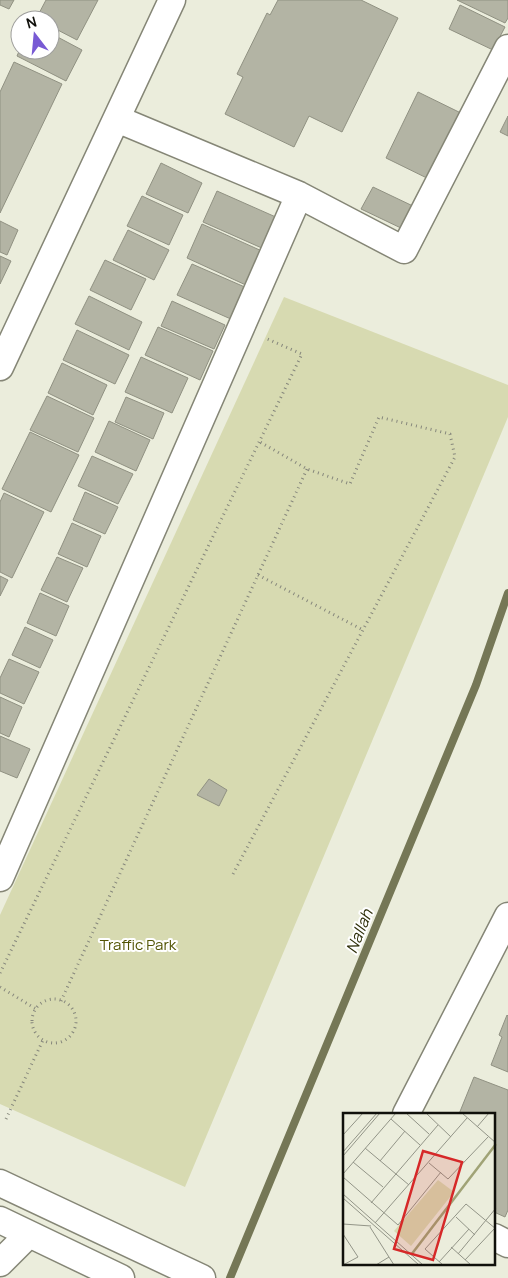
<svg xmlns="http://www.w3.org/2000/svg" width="508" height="1278" font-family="Manrope,sans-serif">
	<rect width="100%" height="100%" fill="#ebeddc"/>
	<path fill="#d7dab1" d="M284,297l224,88v32l-323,770 -185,-83v-189z"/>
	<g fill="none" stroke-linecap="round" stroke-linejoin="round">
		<path stroke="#757756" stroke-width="8" d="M230,1278l246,-593 32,-92"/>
	</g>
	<path fill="#b3b4a4" stroke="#909182" d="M0,0h14l-5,9 -9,-4z
		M46,0h52l-21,40 -27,-14v-6l-14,-1z
		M278,0h83l37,18 -56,114 -33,-16 -15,31 -69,-33 18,-37 -6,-3 30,-61 3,2z
		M457,0h51v18l-3,5z
		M460,5l45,22 -12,23 -44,-21z
		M50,33l32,17 -16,31 -49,-25 3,-7 30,1z
		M14,62l48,22 -62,129v-121z
		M418,92l49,24 -32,66 -49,-24z
		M508,116v20l-8,-4z
		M161,163l41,20 -14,30 -42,-19z
		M373,187l42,20 -12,22 -42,-20z
		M217,191l61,27 -14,31 -61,-27z
		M142,196l41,19 -14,30 -42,-19z
		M0,221l18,9 -11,25 -7,-3z
		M202,224l62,28 -16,34 -61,-28z
		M128,230l41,20 -15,30 -41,-20z
		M0,256l11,5 -11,23z
		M105,260l41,19 -15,31 -41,-20z
		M192,264l55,24 -14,32 -56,-25z
		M89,296l53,26 -13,28 -54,-26z
		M172,301l53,24 -11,24 -53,-23z
		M158,327l55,24 -13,29 -55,-25z
		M77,330l52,25 -14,29 -52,-24z
		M141,357l47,21 -16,35 -47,-21z
		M62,363l45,22 -14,30 -45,-22z
		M47,396l47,22 -16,34 -48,-22z
		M126,397l38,16 -11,26 -38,-17z
		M109,421l41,19 -14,31 -41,-19z
		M30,432l49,23 -28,57 -49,-23z
		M92,456l41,18 -15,30 -40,-18z
		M85,492l33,15 -13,27 -32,-14z
		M4,493l40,19 -32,66 -12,-6v-70z
		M72,523l29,13 -14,31 -29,-13z
		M57,557l26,11 -16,34 -26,-12z
		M0,576l8,4 -8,16z
		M40,593l29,13 -13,30 -29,-13z
		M25,627l28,13 -13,28 -28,-13z
		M9,659l30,13 -15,32 -24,-11v-15z
		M0,697l22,10 -13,30 -9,-4z
		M0,736l30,13 -13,29 -17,-7z
		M209,779l18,11 -8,16 -22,-11z
		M507,1015l1,1v56l-17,-7 11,-28 -3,-2z
		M474,1077l34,13v120l-3,7 -11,-5v-98h-35z"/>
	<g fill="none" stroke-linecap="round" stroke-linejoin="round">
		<defs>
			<path id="minor" d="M117,119l182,76 105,55 104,-202
				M0,367l172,-367
				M0,878l299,-683
				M406,1114l102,-198
				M0,1183l202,95
				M0,1220l121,58
				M494,1237l14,7
				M0,1263l29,-29"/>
		</defs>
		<use href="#minor" stroke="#858676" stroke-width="29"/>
		<path stroke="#86877c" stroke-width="3" stroke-dasharray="1 4" stroke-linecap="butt" d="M258,575l105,55
			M233,874l222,-417 -5,-23 -71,-17 -29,67 -43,-15 -47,-27
			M0,973l302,-619 -37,-16
			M0,987l36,22
			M32 1021a22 22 0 1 1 44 0a22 22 0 1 1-44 0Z
			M61,1001l246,-532
			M6,1119l37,-79"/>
		<use href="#minor" stroke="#fff" stroke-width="26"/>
	</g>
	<g text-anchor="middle" stroke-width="4" stroke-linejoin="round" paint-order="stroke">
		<g font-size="15" fill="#525404" stroke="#fff">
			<text x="138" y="950">Traffic Park</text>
		</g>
		<g font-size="16" font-style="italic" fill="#2d2e08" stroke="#fff">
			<text transform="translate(359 931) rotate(-68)" y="6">Nallah</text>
		</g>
	</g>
	<g transform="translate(343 1113)">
		<rect width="152" height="152" fill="#ebeddc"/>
		<path d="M95,67l16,12 -43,54 -17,-15z" fill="#d7dab1"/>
		<path fill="none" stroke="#a0a376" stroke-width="2.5" d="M68,142l85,-111"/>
		<path fill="none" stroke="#939588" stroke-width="1" d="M63,0l23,21M83,0l25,24M119,0l34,30M48,6l29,26M134,14l12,-14M0,22l20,-22M22,35l44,37M0,39l34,-39M0,43l37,-43M37,48l25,-30M10,49l30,25M86,50l19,16 40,-42M0,61l53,-61M0,64l55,48 43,-53M0,81l80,71M0,85l76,67M28,90l67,-78M113,104l19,18M32,110l92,-105M0,111l28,2M27,114l24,38M0,121l15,23 -15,8M108,134l20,18M115,141l38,-46M122,147l30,-32M96,149l30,-33M33,152l13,-8M100,152l-18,-16 41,-45 30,25"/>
		<path fill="#d62828" fill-opacity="0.15" stroke="#d62828" stroke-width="2.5" d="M80,38l39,11 -29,98 -39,-11z"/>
		<rect width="152" height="152" fill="none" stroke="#10100b" stroke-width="2.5"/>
	</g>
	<g transform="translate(35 35) rotate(344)"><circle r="24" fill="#ffffff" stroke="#9f9f9d"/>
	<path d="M0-4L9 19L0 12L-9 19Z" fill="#785ad4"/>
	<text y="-8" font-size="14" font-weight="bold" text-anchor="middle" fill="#10100b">N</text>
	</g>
</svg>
